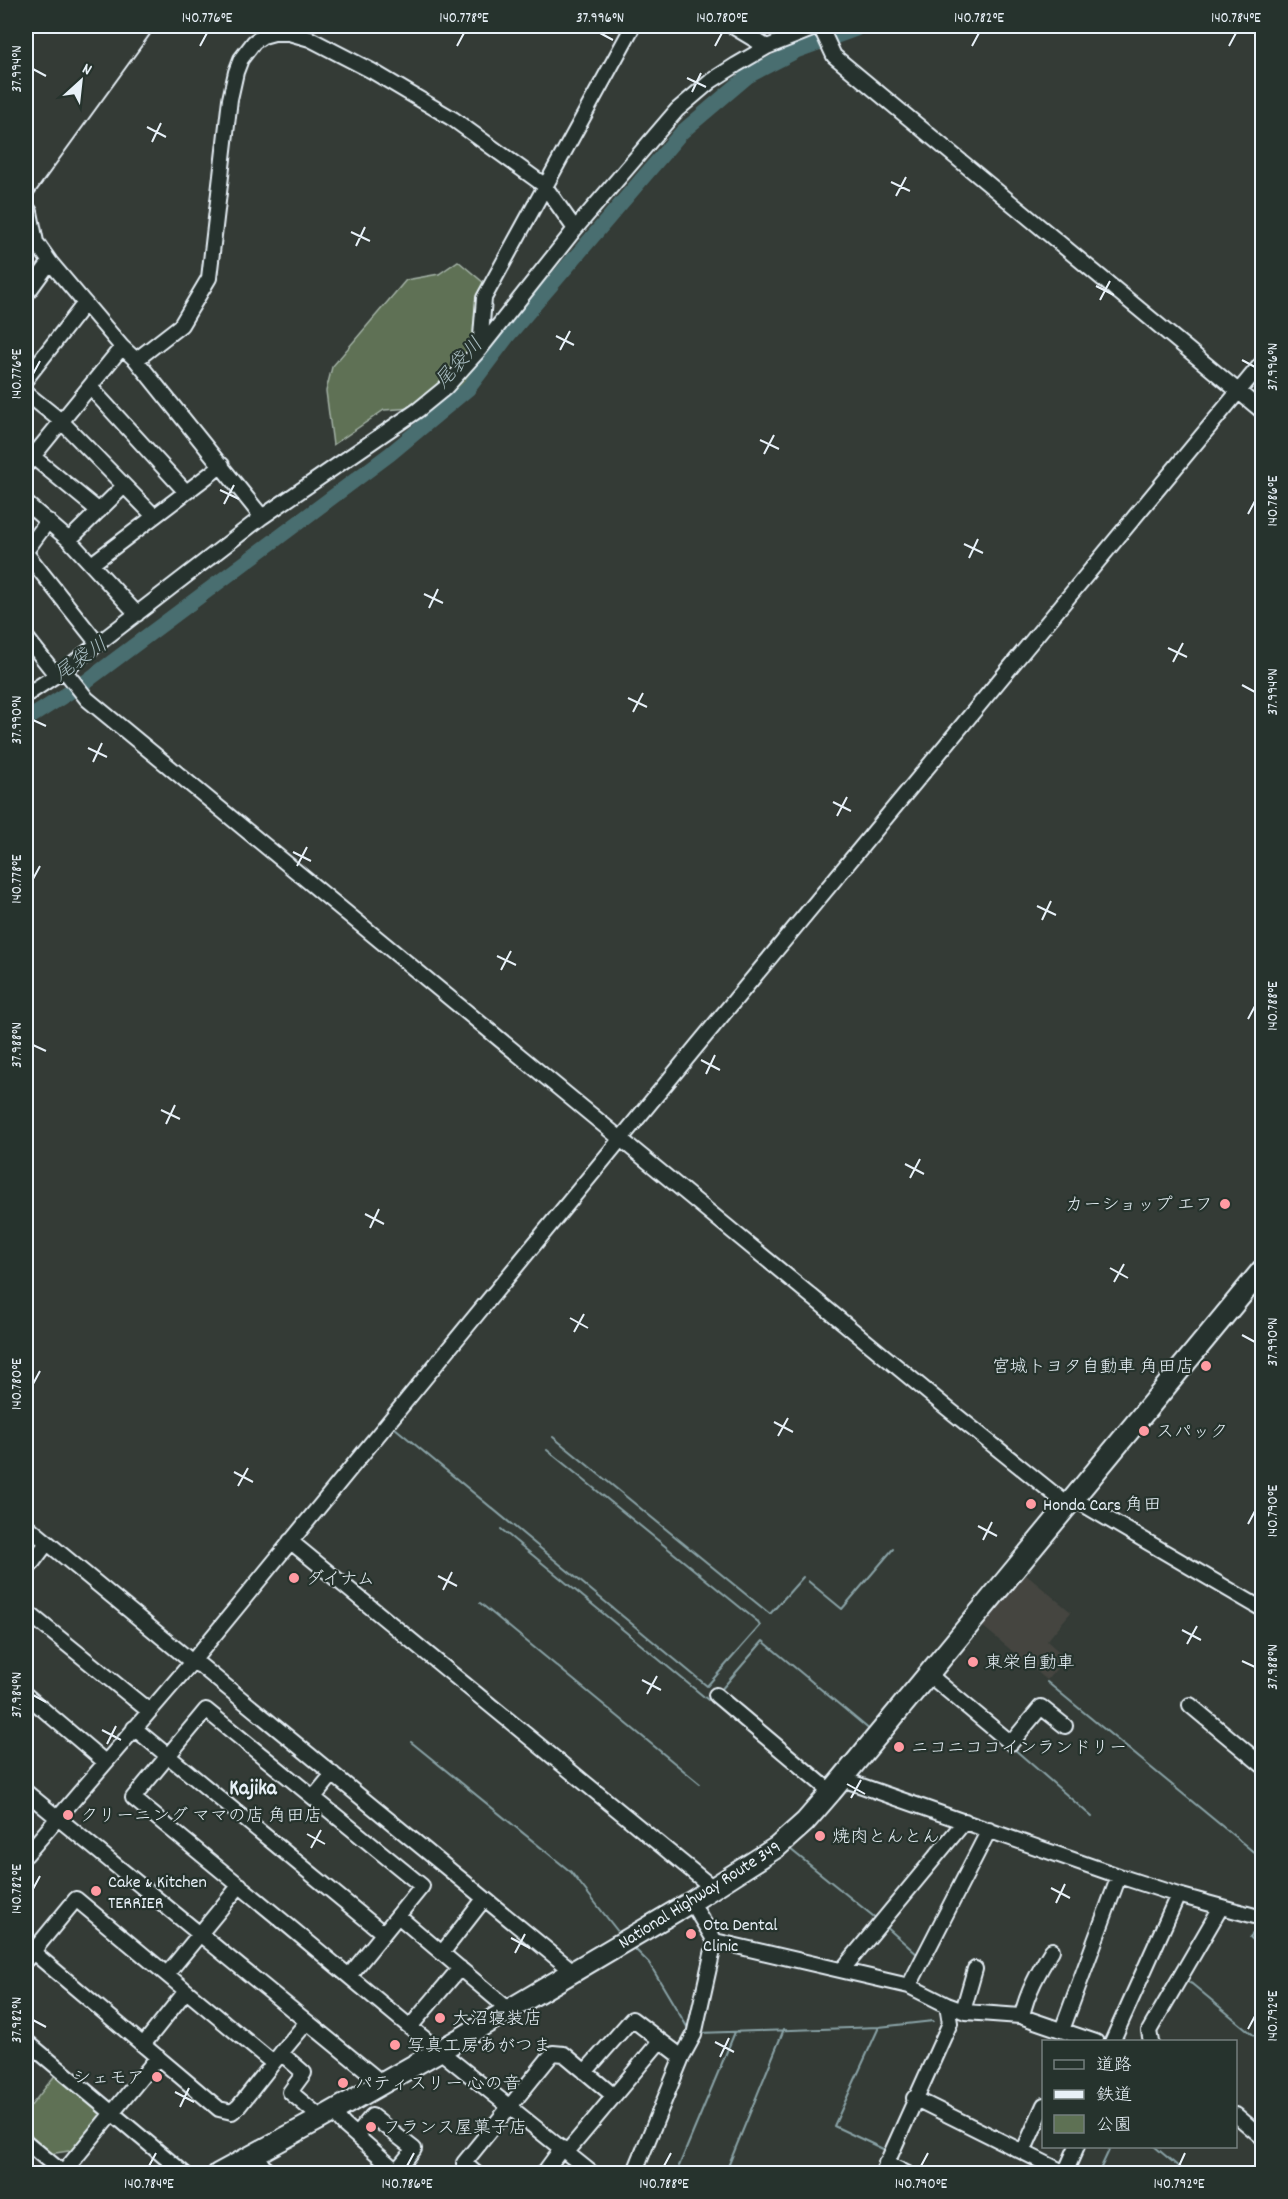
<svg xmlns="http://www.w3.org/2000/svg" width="1288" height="2199" font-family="Dekko,'Klee One',sans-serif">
	<rect width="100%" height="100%" fill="#343b36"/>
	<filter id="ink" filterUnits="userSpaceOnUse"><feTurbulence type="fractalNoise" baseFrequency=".0167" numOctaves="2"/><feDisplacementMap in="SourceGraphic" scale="12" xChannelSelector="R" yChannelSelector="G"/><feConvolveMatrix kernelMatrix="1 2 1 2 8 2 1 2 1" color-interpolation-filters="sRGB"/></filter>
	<g filter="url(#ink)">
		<path fill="#444540" d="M1024,1573l47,39 -24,29 19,17 -19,22 -66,-55z"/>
		<path fill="#5e7154" stroke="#a3b1a6" stroke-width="1.5" d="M458,261l27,23 6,60 -7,27 -15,22 -15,16 -18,4 -24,-5 -28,2 -51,35 -7,-54 6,-24 74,-87 33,-6z
			M56,2074l43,36 2,7 -26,33 -26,4 -23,-19v-23z"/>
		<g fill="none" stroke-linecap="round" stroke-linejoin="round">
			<path stroke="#89a2a6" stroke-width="2" d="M395,1428l312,258 53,-60 -3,-5 -210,-171
				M553,1437l217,177 33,-37
				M501,1529l207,171
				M808,1581l34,28 51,-60
				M480,1603l220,181
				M1047,1682l215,177
				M720,1691l43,-50 108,90
				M411,1742l160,130 48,61
				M1013,1748l79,69
				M746,1879l24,-14 20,-16 88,71
				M1262,1923l-12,14 12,11
				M884,1925l34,30
				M632,1946l17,17 40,67
				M1184,1980l8,4 70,58
				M879,2027l-45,99 49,23
				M699,2033l180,-6 54,-6
				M1154,2146l33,28
				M679,2166l56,-134
				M725,2174l59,-145
				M1098,2174l13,-28"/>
			<path stroke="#4a6e70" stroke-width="15" d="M26,720l58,-37 306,-229 78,-65 39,-52 175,-205 66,-56 48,-25 60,-22 3,-3"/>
			<defs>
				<path id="minor" d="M732,26l35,21
					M820,26l14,30 428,355
					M26,206l4,6 6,30 14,20 72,85 14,13 126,157
					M26,295l24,-33
					M480,349l4,-51 149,-272
					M136,360l45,-35 28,-47 21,-179 6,-27 5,-13 13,-17 9,-6 11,-3h15l21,6 62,32 81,48 91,66 31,44
					M26,379l59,-76
					M90,387l96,105
					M26,393l35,28 93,95
					M32,456l67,55
					M26,465l96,-118
					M26,503l43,37 68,74
					M69,540l55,-54
					M26,551l22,-30
					M26,553l72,91
					M93,563l129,-98
					M26,637l30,38
					M64,670l23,29 860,709 122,98
					M26,695l38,-25 198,-153 156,-107 27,-22 35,-39 95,-120 102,-119 34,-29 25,-16 31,-18 53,-21
					M1074,1499l188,110
					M26,1525l166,137 9,4 373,306
					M290,1541l423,347
					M26,1571l21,-28
					M26,1611l123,100
					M928,1674l83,69 30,-36 24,19
					M26,1695l79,67
					M716,1695l115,97
					M1190,1705l72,60
					M134,1728l249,205
					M842,1779l277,97 59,19 84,23
					M26,1792l356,291
					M314,1797l19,-23
					M26,1855l166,-193 504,-615 566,-684
					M691,1902l24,39 194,45 38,19 19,7 54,4 76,26
					M398,1916l110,93
					M33,1952l186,157 13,3 7,-6 42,-53 23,20 -14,19 24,20 4,8
					M442,1953l42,-54
					M26,1960l50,-61 197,164
					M842,1970l123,-149
					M167,1974l73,-89
					M349,1976l73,-90 -216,-176 -73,88c93,76 185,152 277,229l50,-59
					M909,1986l80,-156
					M963,2011l12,-42
					M1022,2016c5,-24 17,-45 30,-66
					M410,2027l183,147
					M1062,2030l57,-154
					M26,2041l159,133
					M1112,2042l66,-147
					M1151,2042l-2,-11 72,-124
					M143,2045l43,-54
					M281,2053l25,-30
					M585,2072l47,-53 50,38
					M914,2098l147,73 -1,3
					M333,2112l11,13 56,49
					M1236,2115l26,22
					M356,2135l16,-19 42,33 -17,21
					M26,2142l37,31 95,-116
					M567,2152l93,-111
					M1023,2152l21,-47
					M255,2154l8,12 10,8
					M886,2163l22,11
					M1065,2173l12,-27
					M477,2174l-13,-11 89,-110 11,1 50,42
					M543,2174l19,-26
					M634,2174l48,-117 12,-22 21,-94
					M882,2174l68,-151 -3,-18"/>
				<path id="highway" d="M218,2174l100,-54 123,-70 250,-148 86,-55 28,-25 26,-30 431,-522"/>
			</defs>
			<use href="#minor" stroke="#e8f1f8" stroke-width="18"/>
			<use href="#highway" stroke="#e8f1f8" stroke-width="24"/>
			<use href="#minor" stroke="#26332d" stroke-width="14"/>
			<use href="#highway" stroke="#26332d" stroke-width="20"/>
			<path stroke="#e8f1f8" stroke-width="2" d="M26,205l130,-179"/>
		</g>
	</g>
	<path fill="none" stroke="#e8f1f8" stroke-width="2" d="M600,33l13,7M200,46l7,-13M457,46l7,-13M715,46l7,-13M972,46l7,-13M1229,46l7,-13M33,69l13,7M687,78l19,9M692,92l9,-19M147,127l19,10M152,142l9,-19M891,182l19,9M896,196l10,-19M351,232l19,9M356,246l9,-19M1096,286l18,9M1100,300l10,-19M556,336l18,9M560,350l10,-19M1242,360l13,7M33,374l7,-13M760,440l19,9M764,454l10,-19M220,490l19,9M224,504l10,-19M1248,514l7,-13M964,544l19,9M969,558l9,-19M424,594l19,9M429,608l9,-19M1168,648l19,9M1173,662l10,-19M1242,685l13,7M628,698l19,9M633,712l10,-19M33,720l13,6M88,748l19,9M93,762l9,-19M833,802l18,9M837,816l10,-19M293,852l18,9M297,866l10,-19M33,879l7,-13M1037,906l19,9M1042,920l9,-19M497,956l19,9M501,970l10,-19M1248,1019l7,-13M33,1045l13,6M701,1060l19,10M706,1074l9,-19M161,1110l19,9M166,1124l9,-19M905,1164l19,10M910,1178l10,-19M365,1214l19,10M370,1228l9,-19M1110,1268l18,10M1114,1282l10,-18M570,1318l18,10M574,1332l10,-18M1242,1335l13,7M33,1384l7,-13M774,1422l19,10M778,1436l10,-18M234,1472l19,10M238,1486l10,-18M1248,1524l7,-13M978,1526l19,10M983,1540l9,-18M438,1576l19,10M443,1590l9,-18M1182,1630l19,10M1187,1644l10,-18M1242,1661l13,6M642,1680l19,10M647,1694l10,-18M33,1695l13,7M102,1730l19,10M107,1744l9,-18M847,1784l18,10M851,1798l10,-18M307,1834l18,10M311,1848l10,-18M1051,1888l19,10M33,1889l7,-13M1056,1903l9,-19M511,1938l19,10M515,1953l10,-19M33,2020l13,7M1248,2029l7,-13M715,2042l19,10M720,2057l9,-19M175,2092l19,10M180,2107l9,-19M149,2166l7,-13M407,2166l7,-13M664,2166l7,-13M921,2166l7,-13M1179,2166l6,-13"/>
	<g fill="#ff9aa2" stroke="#26332d" stroke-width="2">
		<circle cx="1225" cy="1204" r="6"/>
		<circle cx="1206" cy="1366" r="6"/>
		<circle cx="1144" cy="1431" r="6"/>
		<circle cx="1031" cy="1504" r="6"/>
		<circle cx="294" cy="1578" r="6"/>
		<circle cx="973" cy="1662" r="6"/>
		<circle cx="899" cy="1747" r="6"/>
		<circle cx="68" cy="1815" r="6"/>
		<circle cx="820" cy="1836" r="6"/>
		<circle cx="96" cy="1891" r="6"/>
		<circle cx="691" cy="1934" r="6"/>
		<circle cx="440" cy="2018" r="6"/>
		<circle cx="395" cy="2045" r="6"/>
		<circle cx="157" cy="2077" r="6"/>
		<circle cx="343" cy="2083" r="6"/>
		<circle cx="371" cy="2127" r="6"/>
	</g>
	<g text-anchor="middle" stroke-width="4.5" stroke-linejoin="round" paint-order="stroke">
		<g font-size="18" fill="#e8f1f8" stroke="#26332d" text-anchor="start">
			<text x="1213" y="1210" text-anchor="end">カーショップ エフ</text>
			<text x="1194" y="1372" text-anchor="end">宮城トヨタ自動車 角田店</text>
			<text x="1156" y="1437">スパック</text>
			<text x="1043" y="1510">Honda Cars 角田</text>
			<text x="306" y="1584">ダイナム</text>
			<text x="985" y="1668">東栄自動車</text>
			<text x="911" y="1753">ニコニココインランドリー</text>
			<text x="80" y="1821">クリーニング ママの店 角田店</text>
			<text x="832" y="1842">焼肉とんとん</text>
			<text x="108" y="1887">Cake &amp; Kitchen<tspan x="108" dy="21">TERRIER</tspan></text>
			<text x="703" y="1930">Ota Dental<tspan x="703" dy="21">Clinic</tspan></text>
			<text x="452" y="2024">大沼寝装店</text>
			<text x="407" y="2051">写真工房あがつま</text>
			<text x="145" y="2083" text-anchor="end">シェモア</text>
			<text x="355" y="2089">パティスリー 心の音</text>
			<text x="383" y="2133">フランス屋菓子店</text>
		</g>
		<g font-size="18" fill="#e8f1f8" stroke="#26332d">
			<text transform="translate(699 1894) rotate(-32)" y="6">National Highway Route 349</text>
		</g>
		<g font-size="20" font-style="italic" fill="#a9bdc2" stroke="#26332d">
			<text transform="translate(458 362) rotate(-48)" y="7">尾袋川</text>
			<text transform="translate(80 658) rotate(-35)" y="7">尾袋川</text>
		</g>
		<g font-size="21" font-weight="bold" fill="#e8f1f8" stroke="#26332d">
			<text x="253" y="1794">Kajika</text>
		</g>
	</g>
	<rect width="1288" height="2199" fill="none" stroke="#26332d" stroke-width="66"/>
	<rect x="1042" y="2040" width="195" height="108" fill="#26332d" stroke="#747f7e" stroke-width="1.5"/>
	<rect x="1054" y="2060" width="30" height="9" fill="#26332d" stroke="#747f7e" stroke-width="1.5"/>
	<text x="1096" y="2070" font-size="18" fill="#e8f1f8">道路</text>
	<rect x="1054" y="2090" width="30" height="9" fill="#e8f1f8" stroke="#747f7e" stroke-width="1.5"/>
	<text x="1096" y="2100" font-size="18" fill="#e8f1f8">鉄道</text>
	<rect x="1054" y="2115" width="30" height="18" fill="#5e7154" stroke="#747f7e" stroke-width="1.5"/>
	<text x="1096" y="2130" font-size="18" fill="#e8f1f8">公園</text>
	<g transform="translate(81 81) rotate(27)" stroke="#26332d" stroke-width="4.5" paint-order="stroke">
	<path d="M0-4.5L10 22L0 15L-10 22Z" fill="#e8f1f8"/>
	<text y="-9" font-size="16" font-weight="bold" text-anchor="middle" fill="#e8f1f8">N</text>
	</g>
	<rect x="33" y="33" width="1222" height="2133" fill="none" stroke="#e8f1f8" stroke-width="2"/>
	<g font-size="15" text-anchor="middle" fill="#e8f1f8">
		<text x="207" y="22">140.776°E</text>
		<text x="464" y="22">140.778°E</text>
		<text x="600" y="22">37.996°N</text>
		<text x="722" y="22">140.780°E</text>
		<text x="979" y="22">140.782°E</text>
		<text x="1236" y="22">140.784°E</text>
		<text transform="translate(16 69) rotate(-90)" y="5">37.994°N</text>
		<text transform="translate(1272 367) rotate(-90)" y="5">37.996°N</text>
		<text transform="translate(16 374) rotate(-90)" y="5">140.776°E</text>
		<text transform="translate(1272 501) rotate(-90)" y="5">140.786°E</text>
		<text transform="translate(1272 692) rotate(-90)" y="5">37.994°N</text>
		<text transform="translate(16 720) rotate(-90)" y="5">37.990°N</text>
		<text transform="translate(16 879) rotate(-90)" y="5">140.778°E</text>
		<text transform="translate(1272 1006) rotate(-90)" y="5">140.788°E</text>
		<text transform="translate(16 1045) rotate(-90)" y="5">37.988°N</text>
		<text transform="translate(1272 1342) rotate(-90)" y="5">37.990°N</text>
		<text transform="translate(16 1384) rotate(-90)" y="5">140.780°E</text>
		<text transform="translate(1272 1511) rotate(-90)" y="5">140.790°E</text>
		<text transform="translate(1272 1667) rotate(-90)" y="5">37.988°N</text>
		<text transform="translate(16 1695) rotate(-90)" y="5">37.984°N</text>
		<text transform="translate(16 1889) rotate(-90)" y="5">140.782°E</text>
		<text transform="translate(1272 2016) rotate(-90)" y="5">140.792°E</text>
		<text transform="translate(16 2020) rotate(-90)" y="5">37.982°N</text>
		<text x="149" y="2188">140.784°E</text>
		<text x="407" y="2188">140.786°E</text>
		<text x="664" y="2188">140.788°E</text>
		<text x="921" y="2188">140.790°E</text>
		<text x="1179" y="2188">140.792°E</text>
	</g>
</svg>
